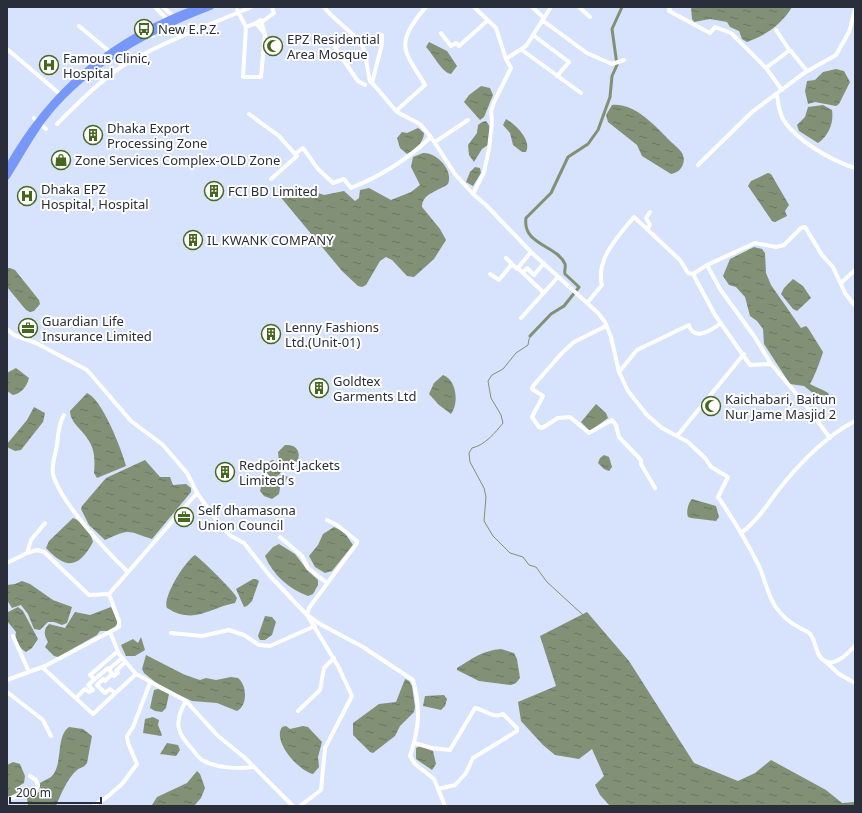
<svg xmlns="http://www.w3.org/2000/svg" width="862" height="813" font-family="'Noto Sans',sans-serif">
	<defs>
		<pattern id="water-ripples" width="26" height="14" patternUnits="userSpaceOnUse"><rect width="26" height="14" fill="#829075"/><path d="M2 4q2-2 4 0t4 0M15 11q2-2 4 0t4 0" fill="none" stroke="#6a7661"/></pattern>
	</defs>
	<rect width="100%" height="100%" fill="#d7e2fc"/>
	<path fill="url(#water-ripples)" d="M691,7h101c-10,17 -27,29 -45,35l-5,-3 -3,-8 -9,-4 -3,-5 -17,-3 -16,3 -2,-3z
		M429,42l18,9 10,15 -6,8c-9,-1 -18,-20 -25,-27z
		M836,69l8,2 6,11 -11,22 -3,2 -21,-4 -7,2 -3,-13 2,-10 8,-1 8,-8z
		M481,86l9,2 3,7 -9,22 -4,3 -16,-18 5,-7z
		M612,105c23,-2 42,20 57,35 4,4 10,8 13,13 5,9 -1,20 -11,21l-29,-18 -5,-11 -29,-23 -2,-7z
		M823,105l9,5c2,12 -3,26 -14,33l-19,-12 -2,-6 8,-8 3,-10z
		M506,119c10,6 26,21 20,33h-4l-9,-7 -3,-12 -7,-8z
		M486,121l4,6 -2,18 -6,4 -8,13 -5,-7 -1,-10 9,-12 1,-8 4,-3z
		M418,128l6,5c0,9 -9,17 -17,21l-7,-6 -3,-10 5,-6 5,1z
		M423,153c13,-1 31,17 25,31 -9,7 -26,9 -26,23l18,22 6,11 -12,19 -20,18 -7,-1 -15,-16 -6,-3 -6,4 -14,24 -4,2 -4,-1 -16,-15 -64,-77v-5l4,-2 8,4 25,1 9,3 20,-4 11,10 4,-3 1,-8 9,-2 22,12 20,-8 9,-7 -9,-18 2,-10z
		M475,167l5,1 1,5 -8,13 -7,-4 4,-10z
		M768,173l3,1 18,31 -4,6 2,5 -12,6 -3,-1 -24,-35 3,-5z
		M754,247l8,2 3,4 1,20 5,12 30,43 5,-2 2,2 15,24c-2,7 -9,26 -13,32 6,4 14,5 19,10l-1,2 -9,2 -15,-12 -14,-2 -26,-40 -1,-15 -6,-8 -7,-5 -5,-19 -9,-10 -7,-2 -6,-9 7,-17z
		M7,268h3l5,2 24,30 1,4 -6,7 -4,1 -4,-2 -19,-23z
		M793,279l10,7 8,12 -14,13 -4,-2 -12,-15 3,-6z
		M16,368l13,10c-2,8 -8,16 -16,17l-6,-4v-18z
		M443,375c14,5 16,29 8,39l-12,-9 -10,-11 5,-11z
		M87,393c15,6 35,57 39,73l-29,12 -3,-5c1,-12 1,-22 -5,-32 -5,-10 -19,-18 -19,-30z
		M596,404l10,9 2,5 -18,13 -9,-9z
		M34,407l11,6 -2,9 -22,28 -6,1 -8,-4v-3l20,-24z
		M285,445c10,-1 16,5 13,15l-6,6h-7l-4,-2c2,8 -2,15 -12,12l-4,-6 1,-5 6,-5 7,2 -1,-10z
		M604,455l5,2 3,10 -3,4 -5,-2 -6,-6 2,-5z
		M145,460l15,17h10l3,8 13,-1 5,4v4l-39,47c-25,-8 -21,-11 -47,1l-16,-15 -8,-16 1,-3 24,-28z
		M282,474l6,3 -3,6 -4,1 -3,-2 2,6 -1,6 -7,5 -8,-3 -4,-5 2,-8 7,-5 9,3 -2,-2 5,-1 -2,-2z
		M692,499l24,7 3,11 -3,4 -25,-3 -3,-1c-2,-5 0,-14 4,-18z
		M73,518c9,3 18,15 20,24 -14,26 -27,28 -47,6l3,-7z
		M334,527l10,5 9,13 -21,26 -7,2 -10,-6 -6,-11 9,-11 5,-11z
		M279,544l16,10 13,17 10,9v5l-5,9 -5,2c-19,-7 -35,-21 -43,-40l8,-9z
		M195,555c7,5 39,36 42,43l-2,5c-26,5 -41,22 -68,5 -5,-10 18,-47 28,-53z
		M253,579h3l3,2 -7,20 -5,5 -3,1 -8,-18z
		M22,581l8,3 23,16 19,7 -5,16 -5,2 -8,-3h-6l-8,8 -6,-1 -6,-15 -7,-9 -9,3 -5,-8v-15l8,-1z
		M18,607l5,4 15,28 -6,9 -6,4c-6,-3 -12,-13 -10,-20l-9,-11 1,-9z
		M111,607l7,15 -3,5 -7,4h-8l-3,4 -39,22 -4,-1 -9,-9 3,-5c-4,-7 -5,-12 1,-18l16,4 10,-16 15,3z
		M587,612l42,49 65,102 44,18 17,-8 16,-13 55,30 16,13 13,-1v4h-245l-10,-11 -5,-10 9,-9 -12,-27 -13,10 -24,-4 -12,-10 -22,-24 -3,-19 38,-16 -16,-50z
		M265,616l7,1 4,5 -4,13 -7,5h-5l-2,-4z
		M141,637l4,13 -10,6h-9l-5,-11 12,-6 5,4z
		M501,649l13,4 3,6 3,19 -4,5 -5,2 -32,-4 -22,-11v-2c14,-9 27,-18 44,-19z
		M146,655l39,20 15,5 6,-2 10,2 15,-3 7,1c9,7 10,27 -1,33l-20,-8 -25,-2 -32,-15 -16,-13 -2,-4z
		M405,679l4,2 3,5 3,21 -1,5 -14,14 -5,10 -22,17 -3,-1 -17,-17v-12l26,-19 17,-2z
		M158,689l11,5 -3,14 -4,4 -7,-1 -5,-3 4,-18z
		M444,695l3,4 -2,7 -4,4 -18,-4 2,-10z
		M153,717l6,3 -1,5 4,10 -1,1 -18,-3 2,-14z
		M286,726l4,3 13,-3 5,1 14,15 -4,15 1,10 -6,7c-14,-3 -41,-32 -31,-47z
		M69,727l14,2 9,7 -5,27c-3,5 -6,4 -10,7 -9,7 -17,26 -21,36l-28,-1 -1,-6 2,-3 10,-4 1,-9c3,-2 8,-4 11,-6 13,-12 4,-40 18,-50z
		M167,743l11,2 2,5 -4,6 -16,-2z
		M420,746l13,5 3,13 -4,6 -16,-11v-11z
		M13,762l7,2 5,12 -1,7 -5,3 -1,6 -9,5 -2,-1v-31z
		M197,771l3,3 5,14 -4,10 -7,8h-47l5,-1 5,-8 30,-14z"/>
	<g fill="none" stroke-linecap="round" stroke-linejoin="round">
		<path stroke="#829075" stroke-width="1" d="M535,330l-6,9 -1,6 -12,8 -13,16 -11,6 -4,6 3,17 10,17 2,8c-8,10 -18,22 -31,25l-3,5 1,9 14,26 2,9 -2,24 9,15 17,17 13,4 6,8 7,2 11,15 36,33"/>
		<path stroke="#829075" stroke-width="3" d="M530,336l21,-22 13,-8 15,-19 -14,-13c-1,-3 1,-7 0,-10 -8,-19 -43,-19 -39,-46l25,-25 17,-36 20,-13 10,-14 12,-33 2,-21 5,-11 -5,-36 10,-22"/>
		<path stroke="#fff" stroke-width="4" d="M155,7l12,12
			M163,7l10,9
			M474,7l22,21 10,31
			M532,7l12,11
			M551,7l-25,39 -20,13 5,9 -17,34 -3,9 1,11 -3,27 -5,23 -11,22 13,11 45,47 67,61 7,9 6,15 8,35 9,19 19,24 15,13 26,14 18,17 5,8 17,10 -10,20c15,22 29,45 41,69 6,13 8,27 16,40 6,9 15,17 25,22 3,2 8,3 10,6 7,8 5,24 17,28 10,3 21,-9 28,-16
			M579,7l11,10
			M670,7l-1,4 41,22 5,-6 16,6 35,35 16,22
			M237,10l9,17 -3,50h18l4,-43 -9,-11 -10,4
			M542,20l45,33 25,11 12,-4
			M262,22l12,-9 -2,-6
			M256,23l5,-3 3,11
			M147,24l6,12
			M79,26l31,26
			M776,30l14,21
			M441,33l10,13 5,-3 3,3 28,-25
			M533,35l36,27 -12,14
			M348,39l-13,9 23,33 7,4
			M7,49l53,45
			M522,50l59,43
			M766,68l24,-18 17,21
			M372,83l10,-39v-9
			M777,95c1,8 2,17 6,24 12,21 49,42 72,49
			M396,111l29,-26c-11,-21 -29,-34 -14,-58 5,-8 9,-14 15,-20
			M249,114l30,22 16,18 8,-6 15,21 15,14 11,-4 7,9c30,-12 57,-29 80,-51l-11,-13 -23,-12 -23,-27 -4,-4c-3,-11 -3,-23 -7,-34 -5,-12 -29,-26 -39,-40
			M34,118l12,11
			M57,124c20,-20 41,-41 64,-57 40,-25 87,-41 130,-60
			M431,137l24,37 18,20
			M435,142l33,-22
			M698,165l54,-53 52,-39 32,-18 13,-23 6,-22
			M271,179l26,-23 -2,-2
			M647,229l3,-4 -4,-7 4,-6
			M506,258l6,6
			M707,265l13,24 34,47 17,28 34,40 25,34
			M518,268l5,5 4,-5 7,7 10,-12
			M523,273l21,20
			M490,274l9,6 13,-16 5,5 14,-17
			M693,274l22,41 35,50 21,-1
			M841,283l14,-13
			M587,303l15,-18c-7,-25 17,-50 32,-68l46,43 8,13 5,1 14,-9 48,-22 21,4 8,-2 17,-17 4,-1 17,28 11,12 12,26 10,13
			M521,318l37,-41
			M606,326l-32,16 -13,12 -28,32 -1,3 11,7 -11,21 7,10 3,1 16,-10 12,-1 19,16 23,-13 4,5 3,12 22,23v4l14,24
			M7,329l7,6 22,8 51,27 44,51 32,24 24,28 10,20 23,32 11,11 13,7 26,33 37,39 13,9 43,23 50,33c8,28 6,49 -3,76l5,8 19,15 11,27
			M619,372l18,-22 52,-25c5,17 23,5 32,-2
			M64,415c-6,10 -5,17 -7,29 -1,10 -6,21 -4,30 7,28 54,78 75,98
			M677,436l67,-82
			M741,533c14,-10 25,-26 35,-40 21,-27 48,-56 79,-72
			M280,537l22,19 6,12 19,15
			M27,553l10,-3 7,2 45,43 20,-1
			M7,563l20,-10 4,-13 14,-17
			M110,632l9,22 17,20
			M171,633l31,3 27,-6 15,5 15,10 11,1 45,-20
			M13,636l16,36
			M826,662l13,12 16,9
			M42,667l51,47 43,-40 50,27c-13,22 -9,32 7,49 3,4 6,9 11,11 13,7 34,8 49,6
			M112,674l2,2 4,-3 -2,-2 9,-9
			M94,679l-4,-4 28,-24
			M7,680l38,-14 74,-39v-6l-10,-27 88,-101
			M7,692l36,28 8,16
			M115,693l-5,-4 -5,4 -8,-8 6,-6 2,2 7,-7 -3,-5 13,-11
			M76,698l9,-9 4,3 4,-2 -5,-5 20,-17 1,1
			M186,701l32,35 26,21 49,49
			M298,711l22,-21 4,-22 10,-10
			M414,743l18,5 18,2 25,-42c10,2 19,11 28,6l14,14v3l-44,27 -7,15 -11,12 -17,4
			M7,799l26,-6 5,-7 -2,-6 -6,-4
			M93,806l14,-9 15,-13 15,-20 -9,-21 -1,-7 6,-9 17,-44
			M300,806l21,-16 4,-42 27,-52 -14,-30 -31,-51 2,-7 48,-65v-2l-20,-16 -10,-5"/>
		<path stroke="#7798f8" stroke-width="5.5" d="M7,168c44,-79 107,-130 191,-161
			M7,177c12,-19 23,-39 36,-57 42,-55 105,-89 168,-113"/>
	</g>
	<defs>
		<symbol id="bus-ring" viewBox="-11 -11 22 22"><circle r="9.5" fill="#fff" stroke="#45671e" stroke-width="1.5"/><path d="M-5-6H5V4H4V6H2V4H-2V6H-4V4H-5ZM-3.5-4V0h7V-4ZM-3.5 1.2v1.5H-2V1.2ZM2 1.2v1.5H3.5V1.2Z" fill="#45671e"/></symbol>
		<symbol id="mosque-ring" viewBox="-11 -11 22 22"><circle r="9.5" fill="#fff" stroke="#45671e" stroke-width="1.5"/><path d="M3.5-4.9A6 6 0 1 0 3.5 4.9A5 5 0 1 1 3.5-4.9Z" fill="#45671e"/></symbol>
		<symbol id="hospital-ring" viewBox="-11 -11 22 22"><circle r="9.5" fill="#fff" stroke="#45671e" stroke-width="1.5"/><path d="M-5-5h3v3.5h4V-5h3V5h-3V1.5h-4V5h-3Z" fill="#45671e"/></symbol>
		<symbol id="building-ring" viewBox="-11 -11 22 22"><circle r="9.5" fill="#fff" stroke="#45671e" stroke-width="1.5"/><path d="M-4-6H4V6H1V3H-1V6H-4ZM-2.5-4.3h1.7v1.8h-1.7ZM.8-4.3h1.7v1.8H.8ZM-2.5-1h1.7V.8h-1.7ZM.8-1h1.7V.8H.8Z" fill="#45671e"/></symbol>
		<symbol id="shop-ring" viewBox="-11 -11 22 22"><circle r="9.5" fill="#fff" stroke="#45671e" stroke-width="1.5"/><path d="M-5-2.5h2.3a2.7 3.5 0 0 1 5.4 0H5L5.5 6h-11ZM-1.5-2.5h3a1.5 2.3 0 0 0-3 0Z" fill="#45671e"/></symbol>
		<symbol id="office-ring" viewBox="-11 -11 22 22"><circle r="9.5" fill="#fff" stroke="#45671e" stroke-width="1.5"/><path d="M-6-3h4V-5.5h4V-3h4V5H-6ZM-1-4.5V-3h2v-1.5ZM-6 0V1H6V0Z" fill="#45671e"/></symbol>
	</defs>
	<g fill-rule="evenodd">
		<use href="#bus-ring" x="133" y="18" width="22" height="22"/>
		<use href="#mosque-ring" x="262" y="35" width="22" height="22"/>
		<use href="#hospital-ring" x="38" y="54" width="22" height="22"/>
		<use href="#building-ring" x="82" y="124" width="22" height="22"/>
		<use href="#shop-ring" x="50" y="149" width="22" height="22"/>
		<use href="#building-ring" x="203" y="180" width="22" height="22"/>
		<use href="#hospital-ring" x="16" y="185" width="22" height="22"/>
		<use href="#building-ring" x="182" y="229" width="22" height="22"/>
		<use href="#office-ring" x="17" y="317" width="22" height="22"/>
		<use href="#building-ring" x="260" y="323" width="22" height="22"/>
		<use href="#building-ring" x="308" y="377" width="22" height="22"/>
		<use href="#mosque-ring" x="700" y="395" width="22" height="22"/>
		<use href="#building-ring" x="214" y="461" width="22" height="22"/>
		<use href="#office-ring" x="173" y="506" width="22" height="22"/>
	</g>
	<g text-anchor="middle" stroke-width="4" stroke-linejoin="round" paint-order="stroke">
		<g font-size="13" fill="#292e3a" stroke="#fff" text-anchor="start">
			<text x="158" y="34">New E.P.Z.</text>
			<text x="287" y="44">EPZ Residential<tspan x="287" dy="15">Area Mosque</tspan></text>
			<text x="63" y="63">Famous Clinic,<tspan x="63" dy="15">Hospital</tspan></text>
			<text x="107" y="133">Dhaka Export<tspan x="107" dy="15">Processing Zone</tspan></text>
			<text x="75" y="165">Zone Services Complex-OLD Zone</text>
			<text x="41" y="194">Dhaka EPZ<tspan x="41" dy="15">Hospital, Hospital</tspan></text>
			<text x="228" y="196">FCI BD Limited</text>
			<text x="207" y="245">IL KWANK COMPANY</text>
			<text x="42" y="326">Guardian Life<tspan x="42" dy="15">Insurance Limited</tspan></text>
			<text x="285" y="332">Lenny Fashions<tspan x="285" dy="15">Ltd.(Unit-01)</tspan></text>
			<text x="333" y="386">Goldtex<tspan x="333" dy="15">Garments Ltd</tspan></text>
			<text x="725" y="404">Kaichabari, Baitun<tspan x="725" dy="15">Nur Jame Masjid 2</tspan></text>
			<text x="239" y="470">Redpoint Jackets<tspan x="239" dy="15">Limited s</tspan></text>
			<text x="198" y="515">Self dhamasona<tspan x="198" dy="15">Union Council</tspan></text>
		</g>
	</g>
	<rect width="862" height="813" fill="none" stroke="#292e3a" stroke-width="16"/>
	<path d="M10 797v6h91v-6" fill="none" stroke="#292e3a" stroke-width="2"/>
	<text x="16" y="797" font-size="12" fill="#292e3a" stroke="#ffffff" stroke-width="3" paint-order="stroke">200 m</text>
</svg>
